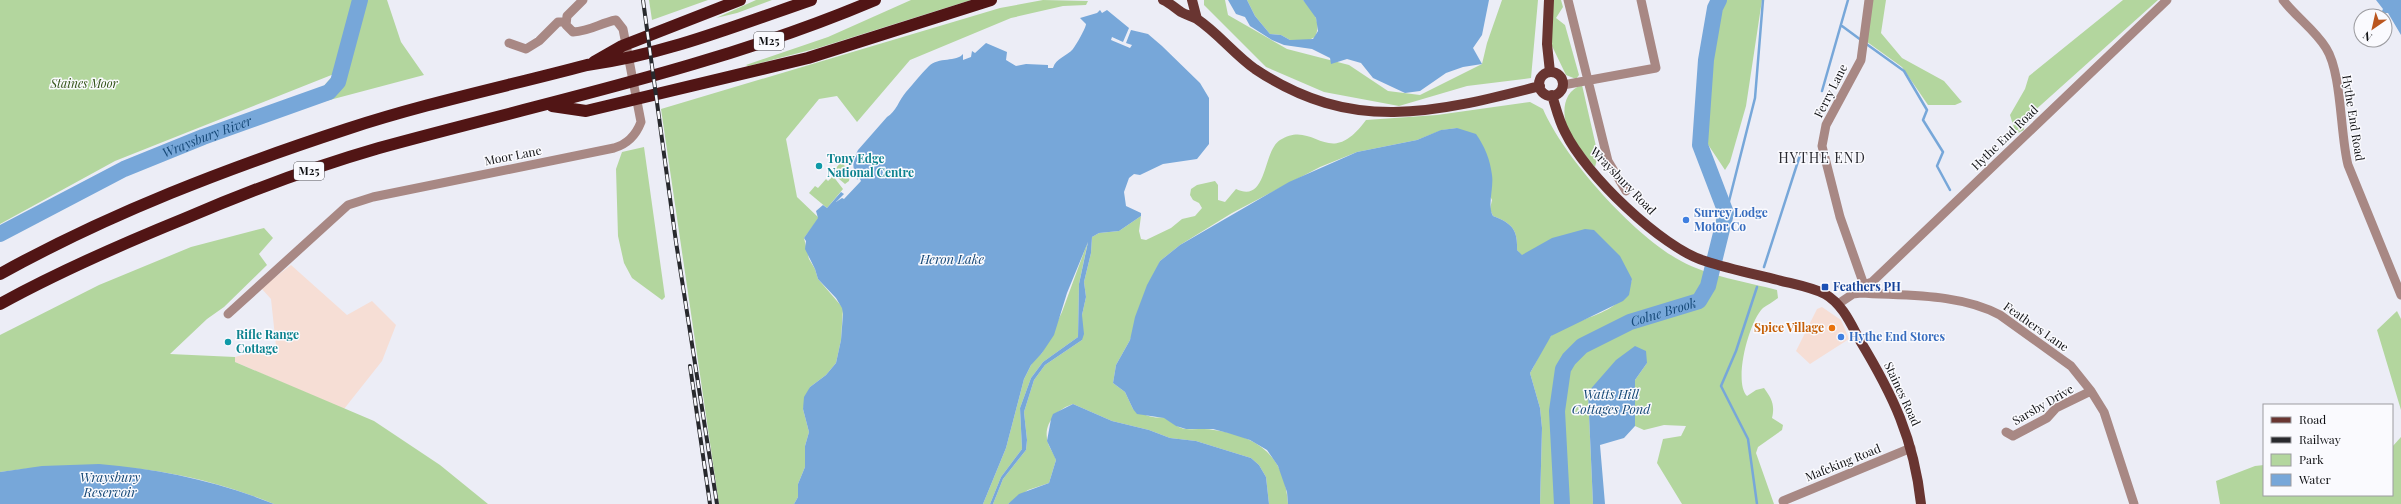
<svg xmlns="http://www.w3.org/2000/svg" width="2401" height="504" font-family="'Playfair Display',serif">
	<rect width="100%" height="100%" fill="#ecedf6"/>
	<path fill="#f6ded5" d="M291,265l56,50 25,-14 24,24 -14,36 -38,48 -109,-47v-5l41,-11 -5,-47 -10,-11z
		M1822,307l19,13 8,19 -39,25 -14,-13 21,-42z"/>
	<path fill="#b3d69e" d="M0,0h387l14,42 23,33 -117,31 27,-32 -219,87 -115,63z
		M649,0h59l-56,20z
		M756,0h16l-35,13 -21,5z
		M911,0h60l-153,48 -70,18 -2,-1 82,-28z
		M1043,0l45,1 -2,4 -23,1 -52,12 -101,42 -53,62 -20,-26 -18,3 -33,40 11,58 22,21 -15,20 5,21 6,10 3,10 25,29 -2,32 -5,23 -10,12 -16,12 -7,22 6,23 -4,14v21l-7,17v13l-4,7h-75l-58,-395 339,-101z
		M1204,0h21l3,15 59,34 62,16 39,26 32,4 62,-31 5,-21 15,-43h36l-7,78 -64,8 -68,20 -75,-14 -58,-25 -62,-62z
		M1247,0h56c10,10 19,22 12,37l-6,3h-19l-9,-5 -11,-1 -15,-18z
		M1552,0h9l2,7 -7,11 9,7 14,50 -3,4 -10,-4 -14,-29z
		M1726,0h36l-16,106 -16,56 -5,8 -18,-27 -5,-28 10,-77z
		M1865,0h21l-5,33 21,25 42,23 18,21 -7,3h-27l-26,-38 -39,-28z
		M2123,0h35l-136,122 2,8 -8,4 -6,-19 15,-26 4,-13z
		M1582,85l16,70 -3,12c-8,-10 -16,-19 -23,-30 -11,-17 -12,-45 10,-52z
		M1530,102l13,7c21,49 91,127 138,152 27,15 66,21 96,29l1,8c-5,4 -11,7 -15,10 -14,13 -30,74 -16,88l9,-6 8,-2c8,11 11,17 8,30l11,7 -1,5 -24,17 -2,6 18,51h-92l-25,-41 6,-24 18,-3 5,-10 -22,-1 -20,5 -9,-4v-46l12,-17 -59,29 5,112h-53l2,-76 -2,-20 -10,-35c6,-9 15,-32 22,-38 27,-20 71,-18 80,-56l-78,-41 -32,18 -5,-6c1,-20 -5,-27 -24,-34l-3,-7 2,-9 -35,-72 -15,2 -25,10 -60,12 -37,15 -88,46 -52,32 -20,16 -30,79 -14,25 -3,18 12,9 8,17c6,3 13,7 20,8 3,1 8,0 12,1 8,4 12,10 21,11 10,1 19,-1 28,1 45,6 71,27 74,74h-19l-3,-27 -7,-12 -8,-7 -55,-17 -26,-3 -21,-8 -37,-9 -39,-17c-16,5 -31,20 -25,39 2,6 6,10 8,17l-7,23 -21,7 -20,14h-15l10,-25 23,-29 1,-10 -3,-28 10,-32 11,-15 37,-25v-25l4,-18 -2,-15 7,-29 1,-16 7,-4 20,-2 22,-15 -2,15 2,8 5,1 25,-12 11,-9 13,-3 7,-8 -3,-5 -6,-3 -3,-5 1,-6 6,-4 18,-4 3,4v15l7,2 11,-13c32,15 26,-37 44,-49 35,-22 48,32 86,-20l71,-5z
		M644,147l21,150 -3,3 -30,-22 -8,-15 -6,-27 -2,-67 6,-17z
		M841,162c6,6 10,11 8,19l-4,3 -13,-11z
		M833,176l10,13 -16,19 -18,-15 6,-7 3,2 8,-9 2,2z
		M264,228l9,10 -14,16 8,11 -43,42 -17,12 -37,35 65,3v5l139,59 66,44 48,39h-214c-92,-37 -176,-46 -274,-32v-137l99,-50 92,-38z
		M1088,241l-9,43 -1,53 -35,25 -12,16 -11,30 2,41 -21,28 -11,27h-7l23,-56 18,-69 9,-18 9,-8 20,-41z
		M2397,311l4,8v91l-24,-80z
		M2401,437v67h-181l-4,-23 39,-15 9,-1v30h128v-48z"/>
	<path fill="#77a7d9" d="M1228,0h19l8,16 15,18 11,1 9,5 23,-1 5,-8 -2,-13 -13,-18h186l-7,35 -9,13 9,16 -19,3 -17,6 -26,18 -15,2 -32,-15 -12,-15 -14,-4 -16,5 -1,-6 -18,-9 -28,-4 -12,-5 -22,-14 -5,-9 -9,-3z
		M2376,0h25v35l-13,-22h-5l-1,-2 1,-2z
		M1100,10l2,3 5,-3 22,18 -6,14 -11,-5 -1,3 19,8 2,-3 -6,-2 5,-13 17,4 14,12 38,37 9,15v46l-12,15 -34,5 -23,11 -6,-1 -5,4 -5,14 2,14 15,7v3l-22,15 -20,2 -7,4 -1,16 -7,29 2,15 -4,18 2,19 -2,6 -37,25 -11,15 -10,32 3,28 -1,10 -23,29 -10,25h-3l11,-27 21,-28 -2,-41 11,-30 12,-16 35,-25 1,-53 9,-42 -21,51 -13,42 -12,18 -11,12 -7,14 -18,69 -23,56h-189l4,-7v-13l7,-17v-21l4,-14 -6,-23 1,-12 6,-10 16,-12 10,-12 5,-23 2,-26 -1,-6 -6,-10 -18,-19 -3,-10 -10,-20 1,-8 -2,-3 14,-20 -2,-7 7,-6 4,3 14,-16 3,2 -8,8 6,-4 2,1 17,-18 -2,-4 -2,3 -1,-7h-2l-1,-13 5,-10 29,-33c9,-5 12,-17 19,-25 7,-8 15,-18 23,-26 9,-9 28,-4 34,-12v6l8,-3 1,-6 3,2 11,-10 21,9 -1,8 10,6 10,-2 22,1v3h5c3,-10 14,-12 20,-19 3,-4 13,-21 13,-25l-6,-6 17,-5z
		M1457,128l19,6c9,13 14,25 16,41 2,13 -5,30 1,41 19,7 25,14 24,34l5,5 30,-17 33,-9 9,1 26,26 12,23 -3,16 -6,6 -72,35 -21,37 10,35 2,20 -2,76h-252l-1,-12 -9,-26 -11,-16 -17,-10 -22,-7 -15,-4h-27l-10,-3 -12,-8 -27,-4 -4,-5 -8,-17 -12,-9 3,-18 14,-25 5,-23 12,-32 13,-24 20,-16 109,-63 68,-30 60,-12 24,-10z
		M1635,346l11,5 1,12 -12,17v46l-11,12 -24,7 5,59h-12l-5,-112 28,-32z
		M1073,404l39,17 37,9 21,8 26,3 55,17 8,7 7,12 3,27h-261l11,-10 30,-11 7,-23 -9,-19 4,-22 2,-5z
		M99,464c61,5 118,17 175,40h-274v-32l42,-6z"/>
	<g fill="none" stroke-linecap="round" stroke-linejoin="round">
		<path stroke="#77a7d9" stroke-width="2.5" d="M1842,26l19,14
			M1865,43l39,28 23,39 -4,10 20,32 -6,14 13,24
			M1822,91l26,-91
			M1726,213l29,-115 8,-98
			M1764,267l37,-115
			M1757,504l-9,-65 -27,-53 15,-35 21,-64"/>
		<g stroke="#77a7d9" stroke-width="16">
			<path id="s1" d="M0,234l124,-65 79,-32 126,-45 9,-10 22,-82"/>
			<path id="s2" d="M1562,504l-5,-93 6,-42 6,-10 13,-13 48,-24 69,-21 9,-15 18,-73 -26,-68 6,-85 9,-52 4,-8"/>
		</g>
		<path stroke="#a88884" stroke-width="9" d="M1568,0l40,161 18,30
			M2283,0c13,17 32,30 43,48 16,25 14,86 22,117l53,130
			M509,43l17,6 13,-8 19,-19h8
			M1563,85l93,-17 -15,-68
			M1864,285l-24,-68 -18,-71 4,-21 35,-65 8,-60
			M1861,293l3,-8 8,-3 295,-282
			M1838,304l15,-10 8,-1c45,3 98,0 139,22l71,51 20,25 13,21 30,92
			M228,314l120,-109 25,-8 241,-49c14,-4 22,-13 27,-26l-18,-93 -7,-9c-16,3 -25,11 -43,12l-7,-7 1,-9 16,-16
			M2006,432l7,4 34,-18 9,-10 35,-17
			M1783,501l128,-53"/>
		<path stroke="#693531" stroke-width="10" d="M1163,0c7,3 12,8 18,12 5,3 11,4 16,7 21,14 37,35 58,50 97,65 179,44 285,17
			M1192,0l5,19
			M1549,0l-2,44 3,28
			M1539 84a12 12 0 1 1 24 0a12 12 0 1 1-24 0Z
			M1552,95c4,13 7,26 13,37 20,42 97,116 140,129 24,8 49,13 73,19 15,4 33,7 47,14 17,10 25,28 34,45 34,56 55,100 62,165"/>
		<path stroke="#511515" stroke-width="12" d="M594,62l28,-16 118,-46
			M552,106l34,5 222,-53 183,-58
			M0,274c110,-61 228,-106 347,-145 79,-26 161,-43 240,-64 77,-10 151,-40 224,-65
			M0,304c60,-33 122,-60 186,-86 63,-27 127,-51 193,-70 167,-46 336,-80 496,-148"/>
		<defs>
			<path id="rail" d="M643,0l33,242 41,262
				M690,366l20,138"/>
		</defs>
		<use href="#rail" stroke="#28292d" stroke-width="4"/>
		<use href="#rail" stroke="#fafafe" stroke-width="2.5" stroke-dasharray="8" stroke-linecap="butt"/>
	</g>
	<g fill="#0f9aa8" stroke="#fafafe" stroke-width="1.5">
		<circle cx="819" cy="166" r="4"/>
		<circle cx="228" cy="342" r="4"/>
	</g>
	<g fill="#3f7fe0" stroke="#fafafe" stroke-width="1.5">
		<circle cx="1686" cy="220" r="4"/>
		<circle cx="1841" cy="337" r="4"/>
	</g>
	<rect fill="#1a4fb4" stroke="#fafafe" stroke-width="1.5" x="1821" y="283" width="8" height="8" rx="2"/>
	<circle fill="#e8710a" stroke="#fafafe" stroke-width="1.5" cx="1832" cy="328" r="4"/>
	<g text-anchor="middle" stroke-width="3" stroke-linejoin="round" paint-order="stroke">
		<g fill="#fafafe" stroke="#56565a" stroke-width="1">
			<rect x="754" y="32" width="30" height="18" rx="3"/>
			<rect x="294" y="162" width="30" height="18" rx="3"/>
		</g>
		<g font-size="11" font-weight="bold" fill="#0f1013">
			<text x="769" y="45">M25</text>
			<text x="309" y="175">M25</text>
		</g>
		<g font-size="12" font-style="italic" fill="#315216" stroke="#fafafe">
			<text x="84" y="88">Staines Moor</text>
		</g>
		<g font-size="12" fill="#0f1013" stroke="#fafafe">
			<text transform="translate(1831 91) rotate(-63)" y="4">Ferry Lane</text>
			<text transform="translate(2353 118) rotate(81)" y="4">Hythe End Road</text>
			<text transform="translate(2005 138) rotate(-44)" y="4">Hythe End Road</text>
			<text transform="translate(513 156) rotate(-11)" y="4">Moor Lane</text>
			<text transform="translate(1623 181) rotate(46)" y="4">Wraysbury Road</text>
			<text transform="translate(2036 327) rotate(35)" y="4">Feathers Lane</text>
			<text transform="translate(1902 394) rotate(65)" y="4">Staines Road</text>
			<text transform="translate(2043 405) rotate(-30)" y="4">Sarsby Drive</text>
			<text transform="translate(1843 463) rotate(-22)" y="4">Mafeking Road</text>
		</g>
		<g font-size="12" font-weight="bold" fill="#0d838f" stroke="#fafafe" text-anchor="start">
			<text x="827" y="163">Tony Edge<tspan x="827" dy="14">National Centre</tspan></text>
			<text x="236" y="339">Rifle Range<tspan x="236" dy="14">Cottage</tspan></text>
		</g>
		<g font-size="12" font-weight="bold" fill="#366cbe" stroke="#fafafe" text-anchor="start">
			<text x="1694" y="217">Surrey Lodge<tspan x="1694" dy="14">Motor Co</tspan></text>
			<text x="1849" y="341">Hythe End Stores</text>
		</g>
		<g font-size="12" font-weight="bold" fill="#164399" stroke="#fafafe" text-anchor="start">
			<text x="1833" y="291">Feathers PH</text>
		</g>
		<g font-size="12" font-weight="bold" fill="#c56008" stroke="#fafafe" text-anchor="end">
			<text x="1824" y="332">Spice Village</text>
		</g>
		<g font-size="13" font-style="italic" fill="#154877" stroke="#fafafe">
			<text dy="5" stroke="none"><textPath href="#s1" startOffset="229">Wraysbury River</textPath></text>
			<text x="952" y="264">Heron Lake</text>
			<text dy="5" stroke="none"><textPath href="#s2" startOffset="254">Colne Brook</textPath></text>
			<text x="1611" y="399">Watts Hill<tspan x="1611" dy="15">Cottages Pond</tspan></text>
			<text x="110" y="482">Wraysbury<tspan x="110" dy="15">Reservoir</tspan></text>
		</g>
		<g font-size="14" letter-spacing="1" fill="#2a2a31" stroke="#fafafe">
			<text x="1822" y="163">HYTHE END</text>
		</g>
	</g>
	<rect x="2263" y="404" width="130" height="92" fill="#fafafe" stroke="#9c9ca0"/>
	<rect x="2271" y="417" width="20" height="6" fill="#693531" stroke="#9c9ca0"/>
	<text x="2299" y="424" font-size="12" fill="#0f1013">Road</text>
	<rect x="2271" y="437" width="20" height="6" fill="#28292d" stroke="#9c9ca0"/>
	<text x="2299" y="444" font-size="12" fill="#0f1013">Railway</text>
	<rect x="2271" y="454" width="20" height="12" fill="#b3d69e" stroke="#9c9ca0"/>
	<text x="2299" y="464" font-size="12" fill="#0f1013">Park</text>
	<rect x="2271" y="474" width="20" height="12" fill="#77a7d9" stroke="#9c9ca0"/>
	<text x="2299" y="484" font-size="12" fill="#0f1013">Water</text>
	<g transform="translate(2373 28) rotate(214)"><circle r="19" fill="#fafafe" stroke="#9c9ca0"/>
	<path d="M0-3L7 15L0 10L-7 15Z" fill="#ba561f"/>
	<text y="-6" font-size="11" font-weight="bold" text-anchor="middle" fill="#0f1013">N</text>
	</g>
</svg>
